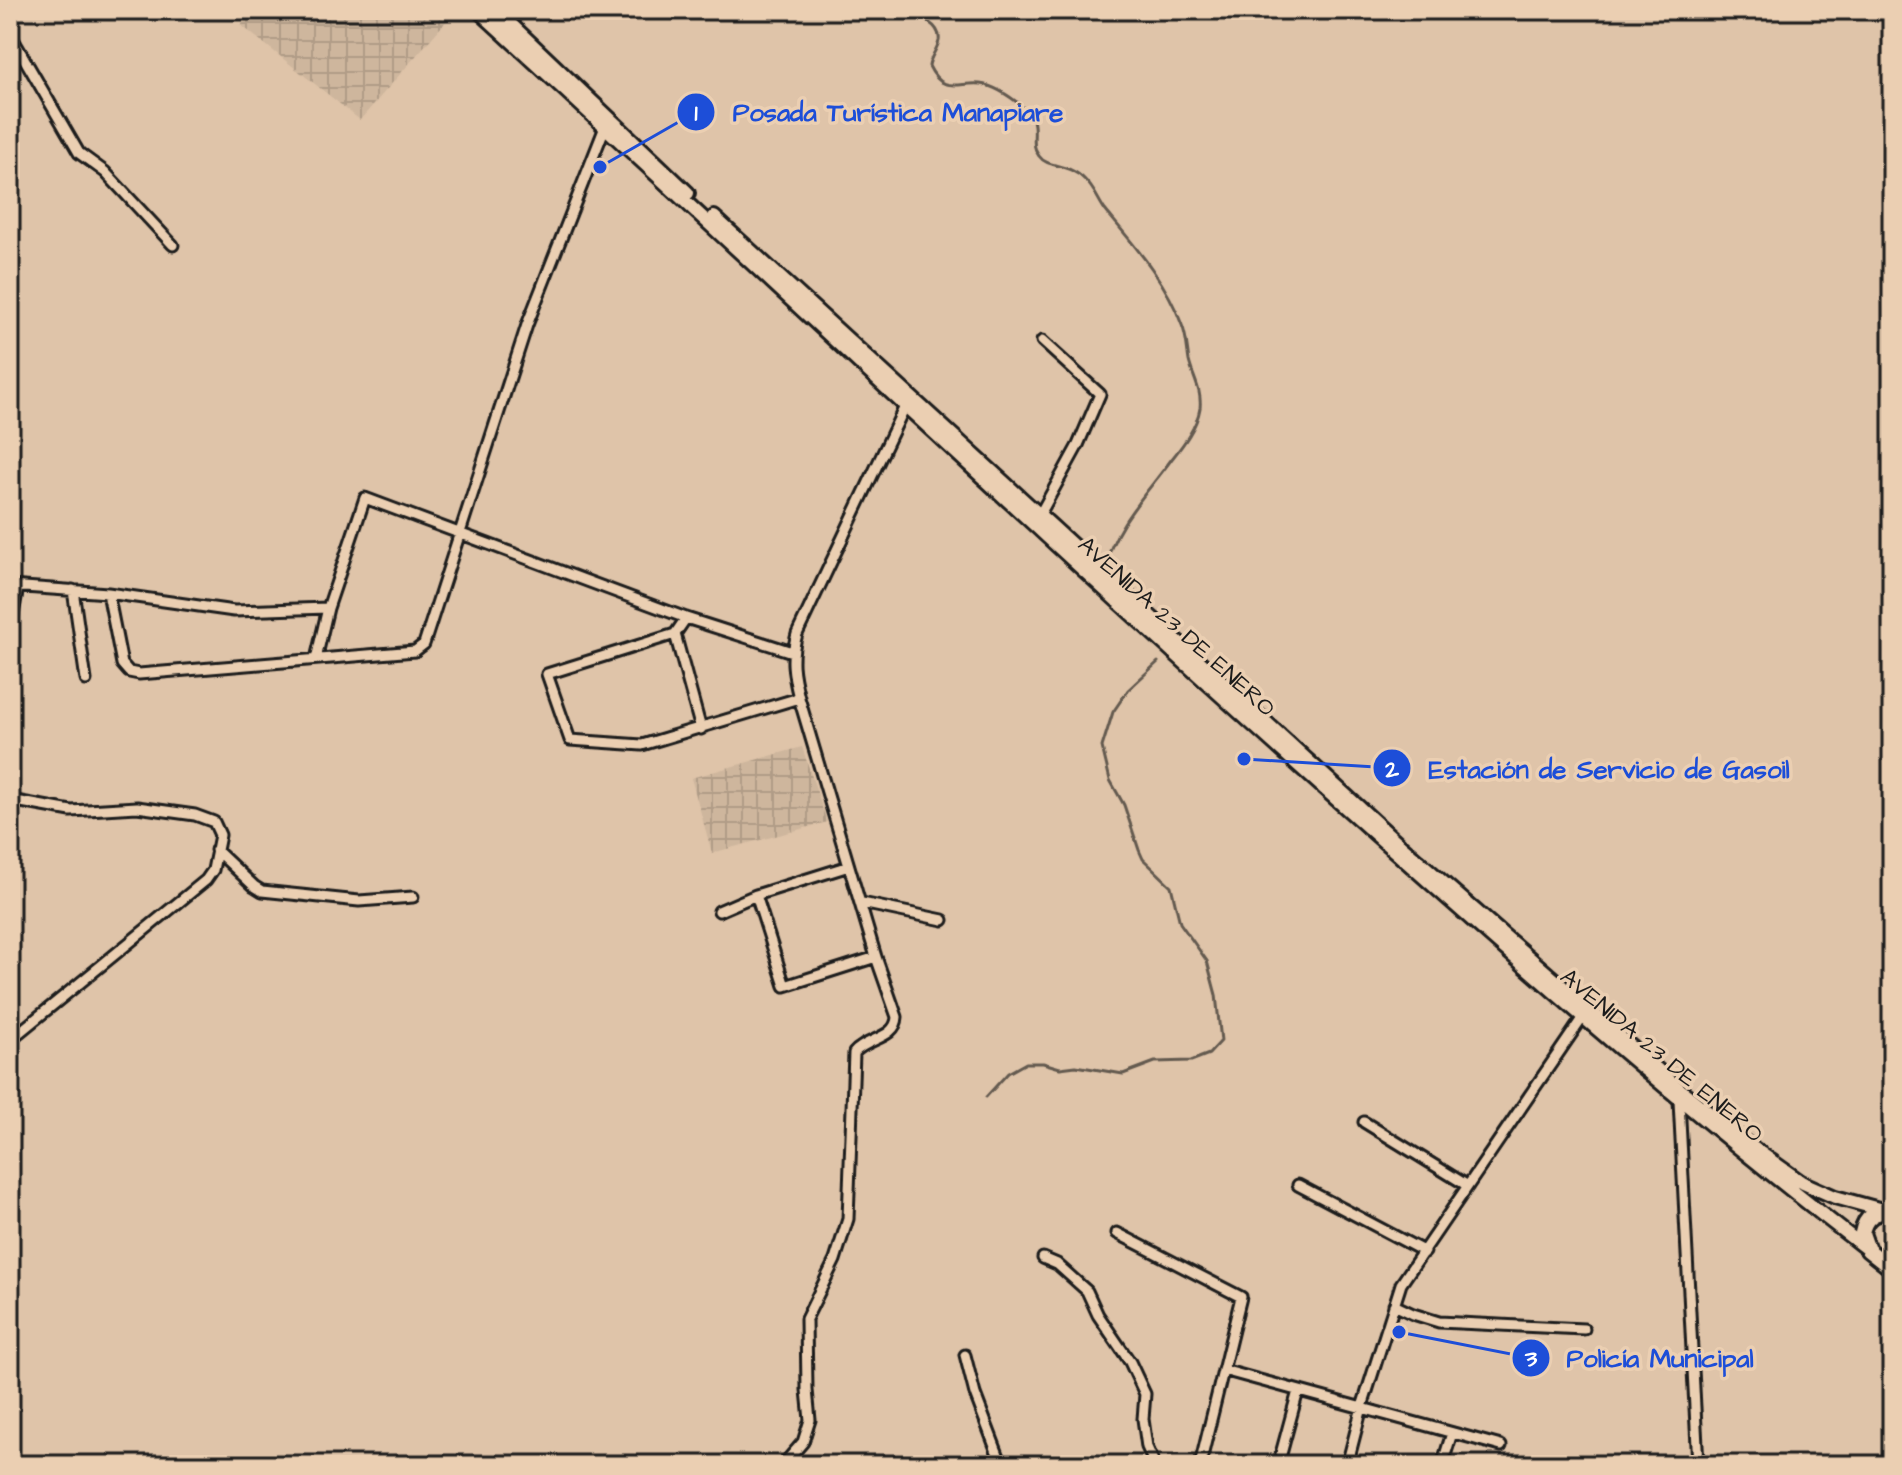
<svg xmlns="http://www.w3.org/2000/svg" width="1902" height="1475" font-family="'Architects Daughter',sans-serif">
	<defs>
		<pattern id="industrial-grid" width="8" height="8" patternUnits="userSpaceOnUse" patternTransform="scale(2)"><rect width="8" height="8" fill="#ceb69d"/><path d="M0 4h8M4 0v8" fill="none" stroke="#b09c87"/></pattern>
	</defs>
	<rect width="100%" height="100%" fill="#dfc4a9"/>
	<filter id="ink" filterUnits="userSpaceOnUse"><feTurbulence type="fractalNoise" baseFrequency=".0125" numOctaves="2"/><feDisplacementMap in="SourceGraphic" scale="16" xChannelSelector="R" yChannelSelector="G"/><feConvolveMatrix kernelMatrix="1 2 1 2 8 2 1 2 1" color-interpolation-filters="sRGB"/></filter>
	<g filter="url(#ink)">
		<path fill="url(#industrial-grid)" d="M256,10h200l-96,110 -119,-95z
			M802,747l25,75 -115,31 -21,-75z"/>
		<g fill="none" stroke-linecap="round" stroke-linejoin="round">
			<path stroke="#645a50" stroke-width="3" d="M900,10c13,5 42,12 39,31 -2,9 -9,16 -10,25 14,29 29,16 51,18 16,2 31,13 43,23 21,16 4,34 16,49 9,13 29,6 46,24 9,8 13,20 20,30 30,36 61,71 77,115 5,12 5,24 7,36 4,17 13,29 11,47 -3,19 -17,37 -29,52 -24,33 -58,67 -66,108
				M1146,605l34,32
				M986,1097l22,-24 18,-10h17l17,5 16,-2 47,8 32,-12 36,-1 18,-7 12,-13 -5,-46 -9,-34 -27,-38 -9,-37 -28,-27 -4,-9 -15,-45 -14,-25 -8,-33 11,-35 15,-22 30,-28"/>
			<defs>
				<path id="minor" d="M10,34l69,119 26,19 68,73
					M1039,516l39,-71 22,-51 -58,-53
					M10,586l98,7 126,18 94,-3
					M73,590l13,90
					M108,593l14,71 7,8 10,2 276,-23 9,-7 103,-319 78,-198
					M686,618l-11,16 -128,40 23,66 72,5 157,-47
					M10,631l8,-44
					M675,634l26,95
					M316,659l12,-51 37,-110 321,120 106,34
					M10,800l61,11 66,-4 58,8 19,7 6,13 -7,35 -7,10 -196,160
					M216,850l38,36 8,5 97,10 54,-4
					M756,895l29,91 91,-29
					M862,903l81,17
					M719,911l37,-16 93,-29
					M1679,1101l19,364
					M1364,1122l104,64
					M1298,1185l127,67
					M1117,1233l124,64 -41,168
					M1043,1258l14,6 30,27 11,24 32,47 15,32 -2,25 4,28 8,18
					M1394,1305l19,9 26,8 145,7
					M965,1355l10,39 27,71
					M1223,1370l278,76
					M783,1465l20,-23 7,-22 -3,-30 -1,-71 29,-59 13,-41 6,-166c12,-15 42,-14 43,-36l-21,-60 -77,-259c-6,-24 -9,-40 -2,-64l111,-234
					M1278,1465l20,-74
					M1347,1465l15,-58 39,-123 182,-267
					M1442,1465l10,-32
					M1889,1465l3,-8"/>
				<path id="major" d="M478,10c283,260 562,524 848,780 177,158 353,315 542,460
					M496,10l192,183
					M714,217l685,627 284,248 59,48 59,42 34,15 51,14"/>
				<path id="highway" d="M1892,1212c-17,-2 -27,5 -30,21l6,17 24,19"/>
			</defs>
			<use href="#minor" stroke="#1c1c1c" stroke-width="15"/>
			<use href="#major" stroke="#1c1c1c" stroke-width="18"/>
			<use href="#highway" stroke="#1c1c1c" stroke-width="20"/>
			<use href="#minor" stroke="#ebcfb2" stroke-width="9"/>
			<use href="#major" stroke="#ebcfb2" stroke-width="12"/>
			<use href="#highway" stroke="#ebcfb2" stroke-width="14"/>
		</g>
	</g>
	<g text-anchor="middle" stroke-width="7" stroke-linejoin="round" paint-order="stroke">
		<g font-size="24" fill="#1c1c1c" stroke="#ebcfb2">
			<text transform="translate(1177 626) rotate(42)" y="8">AVENIDA 23 DE ENERO</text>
			<text transform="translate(1662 1055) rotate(40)" y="8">AVENIDA 23 DE ENERO</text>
		</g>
	</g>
	<path fill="none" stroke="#1d4ed8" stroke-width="3" d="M600 167L696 112M1244 759L1392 768M1399 1332L1531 1358"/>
	<g fill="#1d4ed8" stroke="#ebcfb2" stroke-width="3">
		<circle cx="600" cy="167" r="8"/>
		<circle cx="1244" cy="759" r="8"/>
		<circle cx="1399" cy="1332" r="8"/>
		<circle cx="696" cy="112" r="20"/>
		<circle cx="1392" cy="768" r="20"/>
		<circle cx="1531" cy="1358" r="20"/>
	</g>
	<g font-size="24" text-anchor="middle" font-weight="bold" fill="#fff">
		<text x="696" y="121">1</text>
		<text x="1392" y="777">2</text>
		<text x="1531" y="1366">3</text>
	</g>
	<g font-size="26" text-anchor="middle" font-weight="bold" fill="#1d4ed8" stroke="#ebcfb2" stroke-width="7" stroke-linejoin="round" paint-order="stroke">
		<text x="898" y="121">Posada Turística Manapiare</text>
		<text x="1609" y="778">Estación de Servicio de Gasoil</text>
		<text x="1660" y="1367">Policía Municipal</text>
	</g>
	<rect width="1902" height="1475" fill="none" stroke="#ebcfb2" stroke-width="40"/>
	<rect x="20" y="20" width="1862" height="1435" fill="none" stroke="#1c1c1c" stroke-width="3" filter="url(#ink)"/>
</svg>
